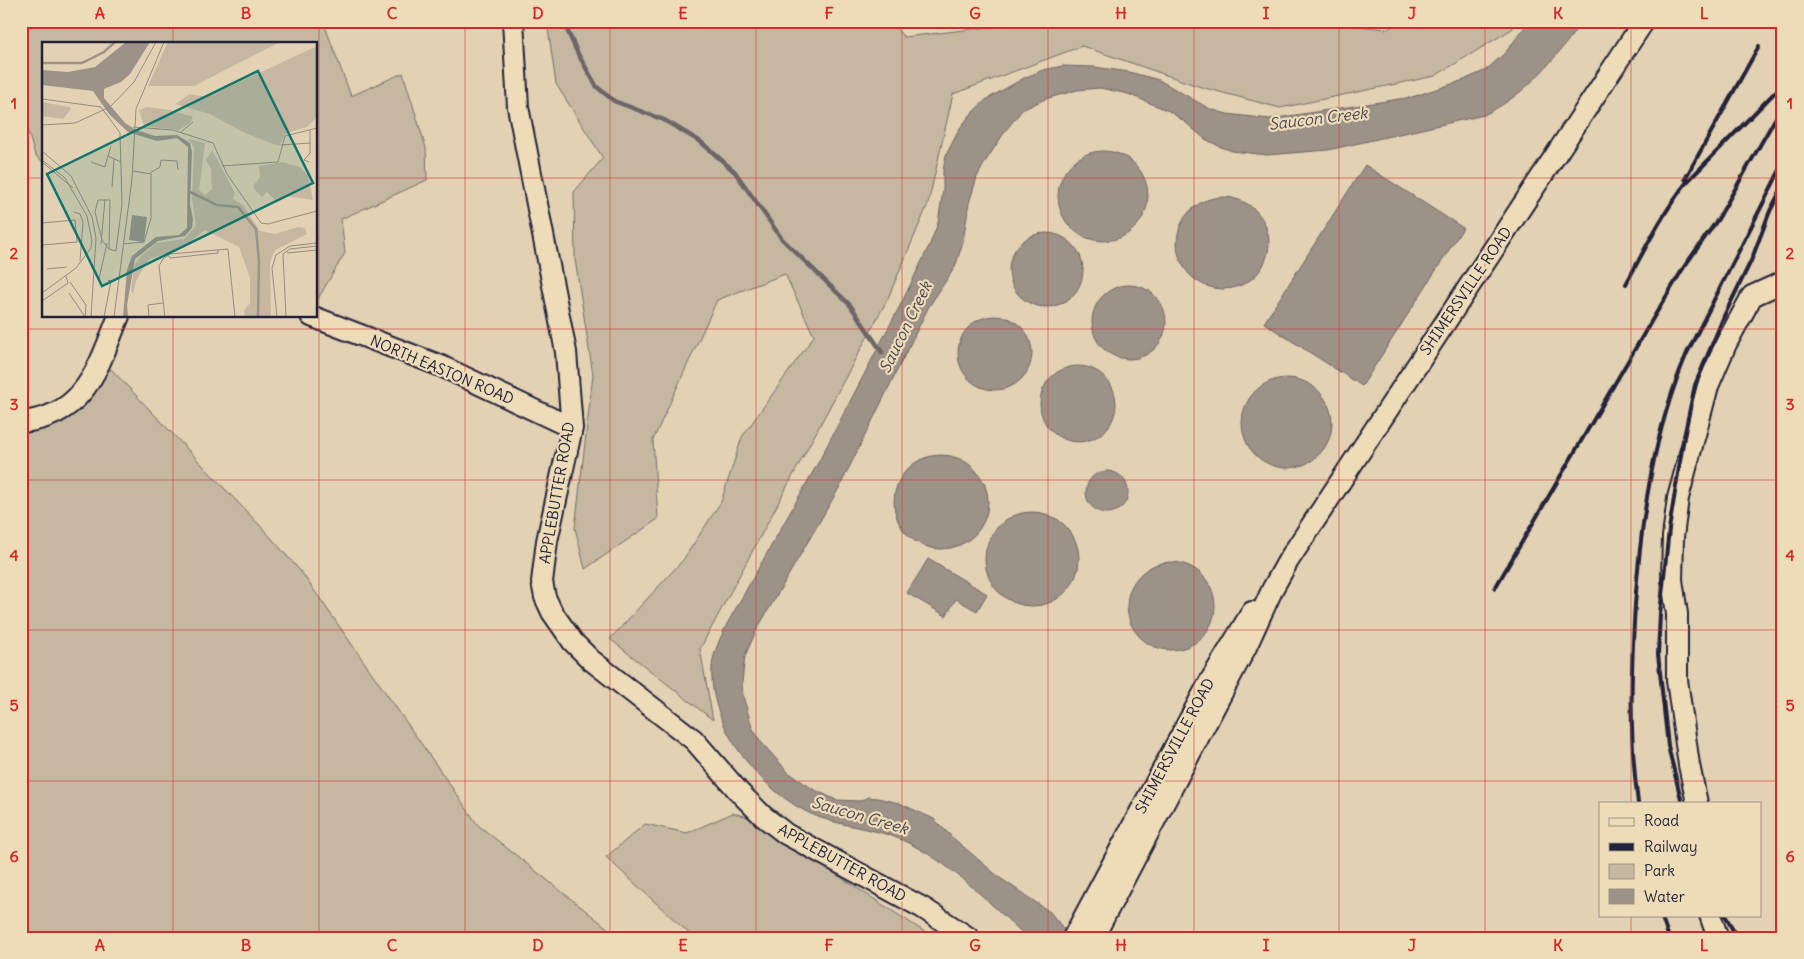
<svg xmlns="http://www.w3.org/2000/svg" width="1804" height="959" font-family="Delius,sans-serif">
	<rect width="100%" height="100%" fill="#e2d1b2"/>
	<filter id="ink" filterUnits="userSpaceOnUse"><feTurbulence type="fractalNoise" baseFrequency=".02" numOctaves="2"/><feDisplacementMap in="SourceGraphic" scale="10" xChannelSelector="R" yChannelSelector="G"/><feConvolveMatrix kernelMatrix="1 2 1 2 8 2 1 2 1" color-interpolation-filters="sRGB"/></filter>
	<g filter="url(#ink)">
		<path fill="#c6b7a0" stroke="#746c6e" d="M21,21h302l28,75 52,-23 23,75 1,32 -86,39 4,34 -29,49v-258h-272v119l-9,-8 -14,-46z
			M547,21h342l15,16 95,-11 16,-5h285l88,8 13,-8h117l-6,8 -77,47 -155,32 -79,-21 -119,-41 -129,48 -25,110 -40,94 -188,351 13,71 -103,-81 73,-79 38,-58 21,-65 72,-101 -29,-62 -68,26 -64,140 5,79 -73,50 -10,-41 18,-153 -18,-116 -1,-67 29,-34 -47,-74z
			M111,369l155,163 36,41 176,252 142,113h-599v-507z
			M733,813l15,4 186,121h-240l-88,-81 39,-33 42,9z"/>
		<path fill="#9d9287" stroke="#6c6569" d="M1529,21h54c-29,38 -54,72 -99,94l-156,35 -61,5 -35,-4 -11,-4 -16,-8 -20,-17 -16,-11 -41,-17 -28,-6 -23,2 -32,9 -23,11 -16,20 -21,32 -8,15 -8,26 -6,39 -8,25 -27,41 -90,182 -82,141 -11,25 -3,26 1,14 9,31 9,15 27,30 25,17 23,11 24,1 8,-4 9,1 22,5 35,16 19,19 47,40 50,34 21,26h-43c-40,-36 -77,-76 -126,-98 -29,-13 -62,-13 -91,-26 -51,-24 -103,-88 -99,-147 1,-15 9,-30 15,-43l91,-161 86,-165 26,-54 8,-21 5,-33v-19l3,-16 14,-27 12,-15 15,-14 37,-21 19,-8 20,-4 31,1 35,5 30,8 51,29 17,5 43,5 142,-22 52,-17 22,-10 20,-18z
			M1058 196a45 45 0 1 1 90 0a45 45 0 1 1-90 0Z
			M1365,165l98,63 -101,158 -98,-63z
			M1177 243a46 46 0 1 1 92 0a46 46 0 1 1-92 0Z
			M1009 270a37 37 0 1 1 74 0a37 37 0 1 1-74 0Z
			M1092 322a37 37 0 1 1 74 0a37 37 0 1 1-74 0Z
			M958 353a37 37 0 1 1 74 0a37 37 0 1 1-74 0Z
			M1040 404a38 38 0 1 1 76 0a38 38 0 1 1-76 0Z
			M1242 423a45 45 0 1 1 90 0a45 45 0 1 1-90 0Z
			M894 502a47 47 0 1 1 94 0a47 47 0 1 1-94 0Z
			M1086 492a21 21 0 1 1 42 0a21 21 0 1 1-42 0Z
			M985 559a47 47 0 1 1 94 0a47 47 0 1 1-94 0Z
			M928,559l59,35 -10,17 -21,-12 -10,17 -39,-23z
			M1127 606a44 44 0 1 1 88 0a44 44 0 1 1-88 0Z"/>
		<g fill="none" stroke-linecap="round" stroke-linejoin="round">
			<path stroke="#6c6569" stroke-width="4.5" d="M563,21l15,33 19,33 17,14 50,19 37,22 34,30 47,67 68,66 32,47"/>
			<defs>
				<path id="minor" d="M513,21l5,86 48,245 6,76 -25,113 -5,41 3,15 7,15 21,30 18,18 103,80 46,53 23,23 23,18 137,74 46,30
					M311,316l130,50 131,62
					M21,422c64,-5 77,-55 98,-106
					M1697,803l-8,-38 -12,-85v-66l-5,-34 1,-43 5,-39 30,-112 18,-42 26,-48 31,-14
					M1710,915l8,23
					M1073,938l136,-255 43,-71
					M1093,938l153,-291 27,-59 15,-27 356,-540"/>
			</defs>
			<use href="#minor" stroke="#22223b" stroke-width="24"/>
			<use href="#minor" stroke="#eedcb9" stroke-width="20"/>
			<path stroke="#22223b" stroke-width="4" d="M1685,179l74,-133
				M1626,284c19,-35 36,-70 60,-101l97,-99
				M1495,588l157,-268 32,-53 34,-48 65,-114
				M1638,803c-9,-66 -7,-131 -3,-198 6,-85 18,-172 52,-252l96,-189
				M1682,803l-14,-57 -10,-92 2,-40 9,-85 15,-92 11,-52 29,-69 27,-55 19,-50 13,-25
				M1661,915l8,23
				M1725,915l12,23"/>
		</g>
	</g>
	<path fill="none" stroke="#d62828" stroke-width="1" stroke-opacity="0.55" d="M173,21v23M319,21v917M465,21v917M610,21v917M756,21v917M902,21v917M1048,21v917M1194,21v917M1339,21v917M1485,21v917M1631,21v782M21,178h23M316,178h1467M173,316v622M21,329h1762M21,480h1762M21,630h1762M21,781h1762M1631,915v23"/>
	<g text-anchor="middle" stroke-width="4.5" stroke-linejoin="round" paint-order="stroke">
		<g font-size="15" fill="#22223b" stroke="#eedcb9">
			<text transform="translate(1466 291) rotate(-56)" y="5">SHIMERSVILLE ROAD</text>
			<text transform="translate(442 370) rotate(23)" y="5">NORTH EASTON ROAD</text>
			<text transform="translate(557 493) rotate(-80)" y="5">APPLEBUTTER ROAD</text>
			<text transform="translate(1175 746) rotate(-62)" y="5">SHIMERSVILLE ROAD</text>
			<text transform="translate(842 863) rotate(29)" y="5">APPLEBUTTER ROAD</text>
		</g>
		<g font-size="16" font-style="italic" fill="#474452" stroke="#eedcb9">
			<text transform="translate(1318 118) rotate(-7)" y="6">Saucon Creek</text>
			<text transform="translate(905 327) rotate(-64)" y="6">Saucon Creek</text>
			<text transform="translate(860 815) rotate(16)" y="6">Saucon Creek</text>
		</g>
	</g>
	<g transform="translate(42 42)">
		<rect width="275" height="275" fill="#e2d1b2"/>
		<path d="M126,0h112l-86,44h-46zM275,4v71l-10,10 -21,6 -7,13 -34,-13 -35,-19 -35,-10 15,-10 17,3zM0,60l27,5 2,2 -8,10 -21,-3zM105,65l23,3 23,7 -3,6 -11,7 -35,-4 -5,-16zM146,97l17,4 -6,47 6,5 7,-6 -1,-20 -5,-9 6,-10 23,43 -2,6 10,6 17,26 15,3 23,-7 7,1 2,6 -32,16 -5,12 1,55h-26l-1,-7 6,-7v-25l-11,-31 -34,-17 -21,17 -35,12 -13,22 -3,13 -2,-3 3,-25 7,-10 16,-13 27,-4 12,-13 -4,-27 2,-52zM241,120l17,5 8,9 5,24 -28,-4 -9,5 -9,-9 -5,5 -7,-7 -2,-4 7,-9 -1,-11z" fill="#c6b7a0"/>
		<path d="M84,0h24l-20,32 -9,8 -17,7v9l21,25 11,7 19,6 22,-1 13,8 2,9 -2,52 3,15 -1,9 -7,8 -27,5 -23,18 -8,46 1,12h-5l4,-47 5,-14 24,-19 23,-2 8,-7 1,-81 -11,-9 -20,3 -29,-9 -19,-18 -16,-23 -51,-6v-15l26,2 27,-5zM90,173l15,2 -3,25 -15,-2z" fill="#9d9287"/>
		<path fill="none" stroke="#9d9287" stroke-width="2.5" d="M0,21h40l22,-11 11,-10M148,150l27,13 21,2 18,22 3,32 -1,56"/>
		<path fill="none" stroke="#958b82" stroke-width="1" d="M0,57l59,8 19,26 2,71 -6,47 -7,-2 -7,-9 -7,-28 3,-12h12l-1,49M0,83l33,-2 35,-16 24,-25 22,-40M91,85l40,3 40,13 14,31 34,49 7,1 49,-13M139,90l12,-10M239,103l29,-2v-13M69,104l-3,10 13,6M0,109l29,25 21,41 4,21 -5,79M0,118l23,18 22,38 5,25 -1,7 -15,20 -34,25M0,120l31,26M49,120l14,5 3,-11M267,120l-5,-2 6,-7v-10M180,124l56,-4 7,-26 32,-8M108,131l10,-6 1,-7 16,1 1,9M70,145l2,-28M32,170l6,2 3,8 -3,39M0,181l33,-3 2,22 -35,3M59,202l4,-45M81,202l21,-2 7,-24v-44l-18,-3M245,211l30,-3M126,213l2,3 48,-5v-3M5,227l20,-2M57,237l8,-36M28,240l16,23 -1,12M27,251l16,24M0,259l26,-18 -2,-7M62,275l7,-36 -3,-1M72,275l18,-138 4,-70 28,-67M107,275l-1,-12 15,-2M123,275l-6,-51 4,-7 7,-5 58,-5 7,68M235,275l-5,-49 4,-13 14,-9 27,-3M244,275l-3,-63 7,-5 27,-3"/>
		<path fill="#0f766e" fill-opacity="0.15" stroke="#0f766e" stroke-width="2.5" d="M216,29l55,112 -211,103 -55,-112z"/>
		<rect width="275" height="275" fill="none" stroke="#22223b" stroke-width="2.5"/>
	</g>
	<rect width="1804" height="959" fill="none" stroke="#eedcb9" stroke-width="55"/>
	<rect x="1599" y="802" width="162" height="115" fill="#eedcb9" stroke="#9c9287"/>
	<rect x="1609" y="818" width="25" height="8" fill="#eedcb9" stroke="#9c9287"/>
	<text x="1644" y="826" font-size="15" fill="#22223b">Road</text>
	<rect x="1609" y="843" width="25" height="8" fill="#22223b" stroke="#9c9287"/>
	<text x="1644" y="852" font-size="15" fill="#22223b">Railway</text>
	<rect x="1609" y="864" width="25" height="15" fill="#c6b7a0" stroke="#9c9287"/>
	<text x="1644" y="876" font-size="15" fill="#22223b">Park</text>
	<rect x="1609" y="889" width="25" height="15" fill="#9d9287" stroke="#9c9287"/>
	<text x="1644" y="902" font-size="15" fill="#22223b">Water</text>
	<rect x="28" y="28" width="1748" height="904" fill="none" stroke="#d62828" stroke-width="2"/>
	<g font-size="16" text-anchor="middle" font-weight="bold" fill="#d62828">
		<text x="100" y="19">A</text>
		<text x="246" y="19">B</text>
		<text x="392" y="19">C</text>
		<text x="538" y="19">D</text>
		<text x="683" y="19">E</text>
		<text x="829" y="19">F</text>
		<text x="975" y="19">G</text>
		<text x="1121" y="19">H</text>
		<text x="1266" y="19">I</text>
		<text x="1412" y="19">J</text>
		<text x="1558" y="19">K</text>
		<text x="1704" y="19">L</text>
		<text x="14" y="109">1</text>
		<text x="1790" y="109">1</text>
		<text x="14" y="259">2</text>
		<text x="1790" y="259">2</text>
		<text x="14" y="410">3</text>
		<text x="1790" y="410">3</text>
		<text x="14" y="561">4</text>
		<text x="1790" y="561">4</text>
		<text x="14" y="711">5</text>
		<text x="1790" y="711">5</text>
		<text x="14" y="862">6</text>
		<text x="1790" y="862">6</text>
		<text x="100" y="951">A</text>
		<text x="246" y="951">B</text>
		<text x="392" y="951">C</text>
		<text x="538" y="951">D</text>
		<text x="683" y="951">E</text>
		<text x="829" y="951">F</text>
		<text x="975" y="951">G</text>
		<text x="1121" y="951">H</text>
		<text x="1266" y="951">I</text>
		<text x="1412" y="951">J</text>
		<text x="1558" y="951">K</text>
		<text x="1704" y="951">L</text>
	</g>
</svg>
